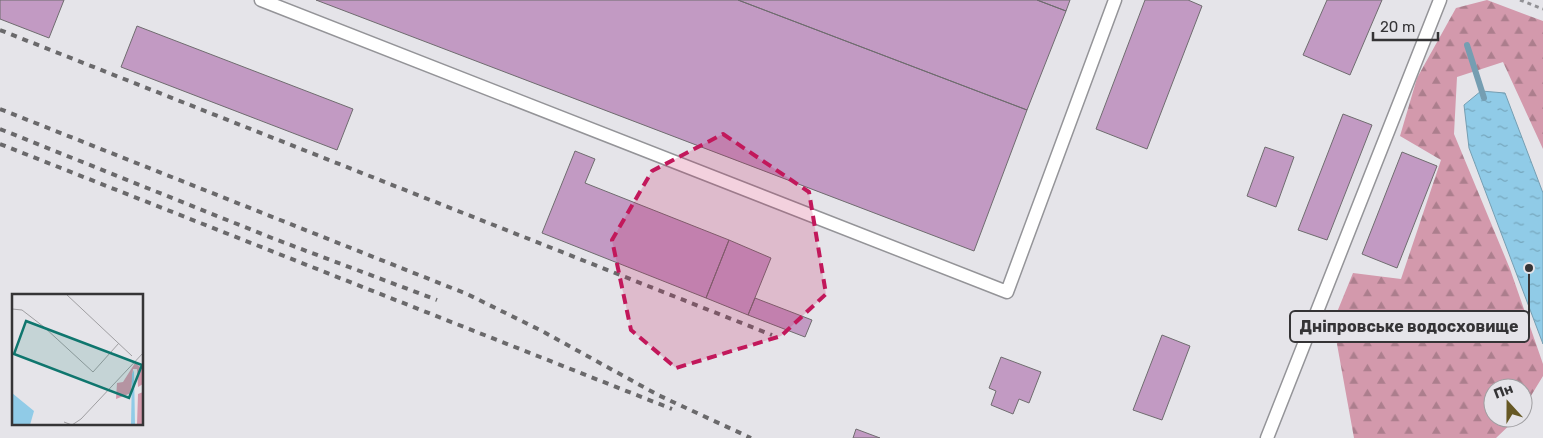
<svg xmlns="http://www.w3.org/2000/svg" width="1543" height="438" font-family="Rubik,sans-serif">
	<defs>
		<pattern id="forest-firs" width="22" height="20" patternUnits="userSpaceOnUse" patternTransform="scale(1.25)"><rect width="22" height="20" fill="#d399ac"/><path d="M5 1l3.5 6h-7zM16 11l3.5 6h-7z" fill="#ac7e8d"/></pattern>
		<pattern id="water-ripples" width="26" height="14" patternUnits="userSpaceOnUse" patternTransform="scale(1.25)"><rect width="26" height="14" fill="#90cbe7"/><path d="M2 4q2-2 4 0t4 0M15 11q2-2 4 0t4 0" fill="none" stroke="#76a6bc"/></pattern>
	</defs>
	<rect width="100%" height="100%" fill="#e5e4e9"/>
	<path fill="url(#forest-firs)" d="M1487,0l56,21v128l-40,-87 -46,15 -3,57 56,135 33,95v12l-20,33v-21h-30v30h24l-21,20h-142l-21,-116 20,-49 48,6 40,-119 -41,-24 17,-58 39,-70z"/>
	<path fill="url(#water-ripples)" stroke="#759eb2" d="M1481,91l24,2 38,100v151l-74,-196 -5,-43z"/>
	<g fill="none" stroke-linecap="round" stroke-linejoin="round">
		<path stroke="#759eb2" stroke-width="6" d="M1467,45l17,53"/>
	</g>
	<path fill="#c29ac3" stroke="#6f6c6f" d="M0,0h64l-15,38 -49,-19z
		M316,0h422l289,110 -53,141z
		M738,0h299l29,11 -39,99z
		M1037,0h33l-4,11z
		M1145,0h43l14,6 -55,143 -51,-20z
		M1327,0h55l-32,75 -47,-20z
		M137,26l216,83 -16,41 -216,-83z
		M1343,114l29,11 -45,115 -29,-10z
		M1265,147l29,10 -18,50 -29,-11z
		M575,151l20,8 -10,24 144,57 -23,58 -164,-65z
		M1402,152l35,14 -40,102 -35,-14z
		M729,240l42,18 -23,57 -42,-17z
		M755,298l57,22 -7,17 -57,-22z
		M1162,335l28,11 -28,74 -29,-10z
		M1001,357l40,15 -12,31 -10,-4 -6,15 -22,-9 5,-14 -7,-3z
		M856,429l24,9h-27z"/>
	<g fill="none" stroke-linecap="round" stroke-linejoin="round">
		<defs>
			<path id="service" d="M261,0l746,292 108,-292
				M1267,438l173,-438"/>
		</defs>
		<use href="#service" stroke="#949498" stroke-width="15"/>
		<path stroke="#919094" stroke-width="3" stroke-dasharray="4 4" stroke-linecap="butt" d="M1520,0l23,9"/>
		<use href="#service" stroke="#fff" stroke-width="12"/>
		<path stroke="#6a696b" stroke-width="4" stroke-dasharray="6 6" stroke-linecap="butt" d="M0,30l772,305
			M0,109l467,185 75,37 116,64 93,43
			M0,129l272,109 165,62
			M0,144l672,265"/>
	</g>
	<path fill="#c2185b" fill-opacity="0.2" stroke="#c2185b" stroke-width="4" stroke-dasharray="10 6" stroke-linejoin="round" d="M723,134l86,58 17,102 -45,42 -105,32 -45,-38 -19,-90 40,-69z"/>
	<g transform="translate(12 294)">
		<rect width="131" height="131" fill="#e5e4e9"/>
		<path d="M123,69l8,6v15l-5,3 -1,-18h-4l-2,24 -15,6 1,-16 6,-1zM131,98v33h-6l1,-31z" fill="#d399ac"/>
		<path d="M122,76l1,55h-4l1,-51zM0,99l22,18 -4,14h-18z" fill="#90cbe7"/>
		<path fill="none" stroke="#9f9ea1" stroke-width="1" d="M54,0l66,62M0,15l10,1 22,17 49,45 26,-29M52,128l8,3 9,-6 63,-67"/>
		<path fill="#0f766e" fill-opacity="0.15" stroke="#0f766e" stroke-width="2.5" d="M14,27l116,44 -13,33 -115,-44z"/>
		<rect width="131" height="131" fill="none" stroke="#353436" stroke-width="2.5"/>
	</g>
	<path fill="none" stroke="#353436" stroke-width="2" d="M1529 268L1529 326"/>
	<circle fill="#353436" stroke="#e5e4e9" stroke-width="2" cx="1529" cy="268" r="5"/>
	<rect fill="#e5e4e9" stroke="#353436" stroke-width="2" x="1290" y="311" width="239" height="31" rx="5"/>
	<g font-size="16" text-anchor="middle" font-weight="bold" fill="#353436">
		<text x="1409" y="332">Дніпровське водосховище</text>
	</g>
	<g transform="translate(1508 403) rotate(339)"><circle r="24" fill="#e5e4e9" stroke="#9f9ea1"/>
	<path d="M0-4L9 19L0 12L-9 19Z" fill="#665824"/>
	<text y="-8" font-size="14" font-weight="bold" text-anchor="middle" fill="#353436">Пн</text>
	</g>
	<path d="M1373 32v8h65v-8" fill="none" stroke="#353436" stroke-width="2.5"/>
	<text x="1380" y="32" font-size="15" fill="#353436" stroke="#e5e4e9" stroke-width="4" paint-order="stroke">20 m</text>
</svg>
